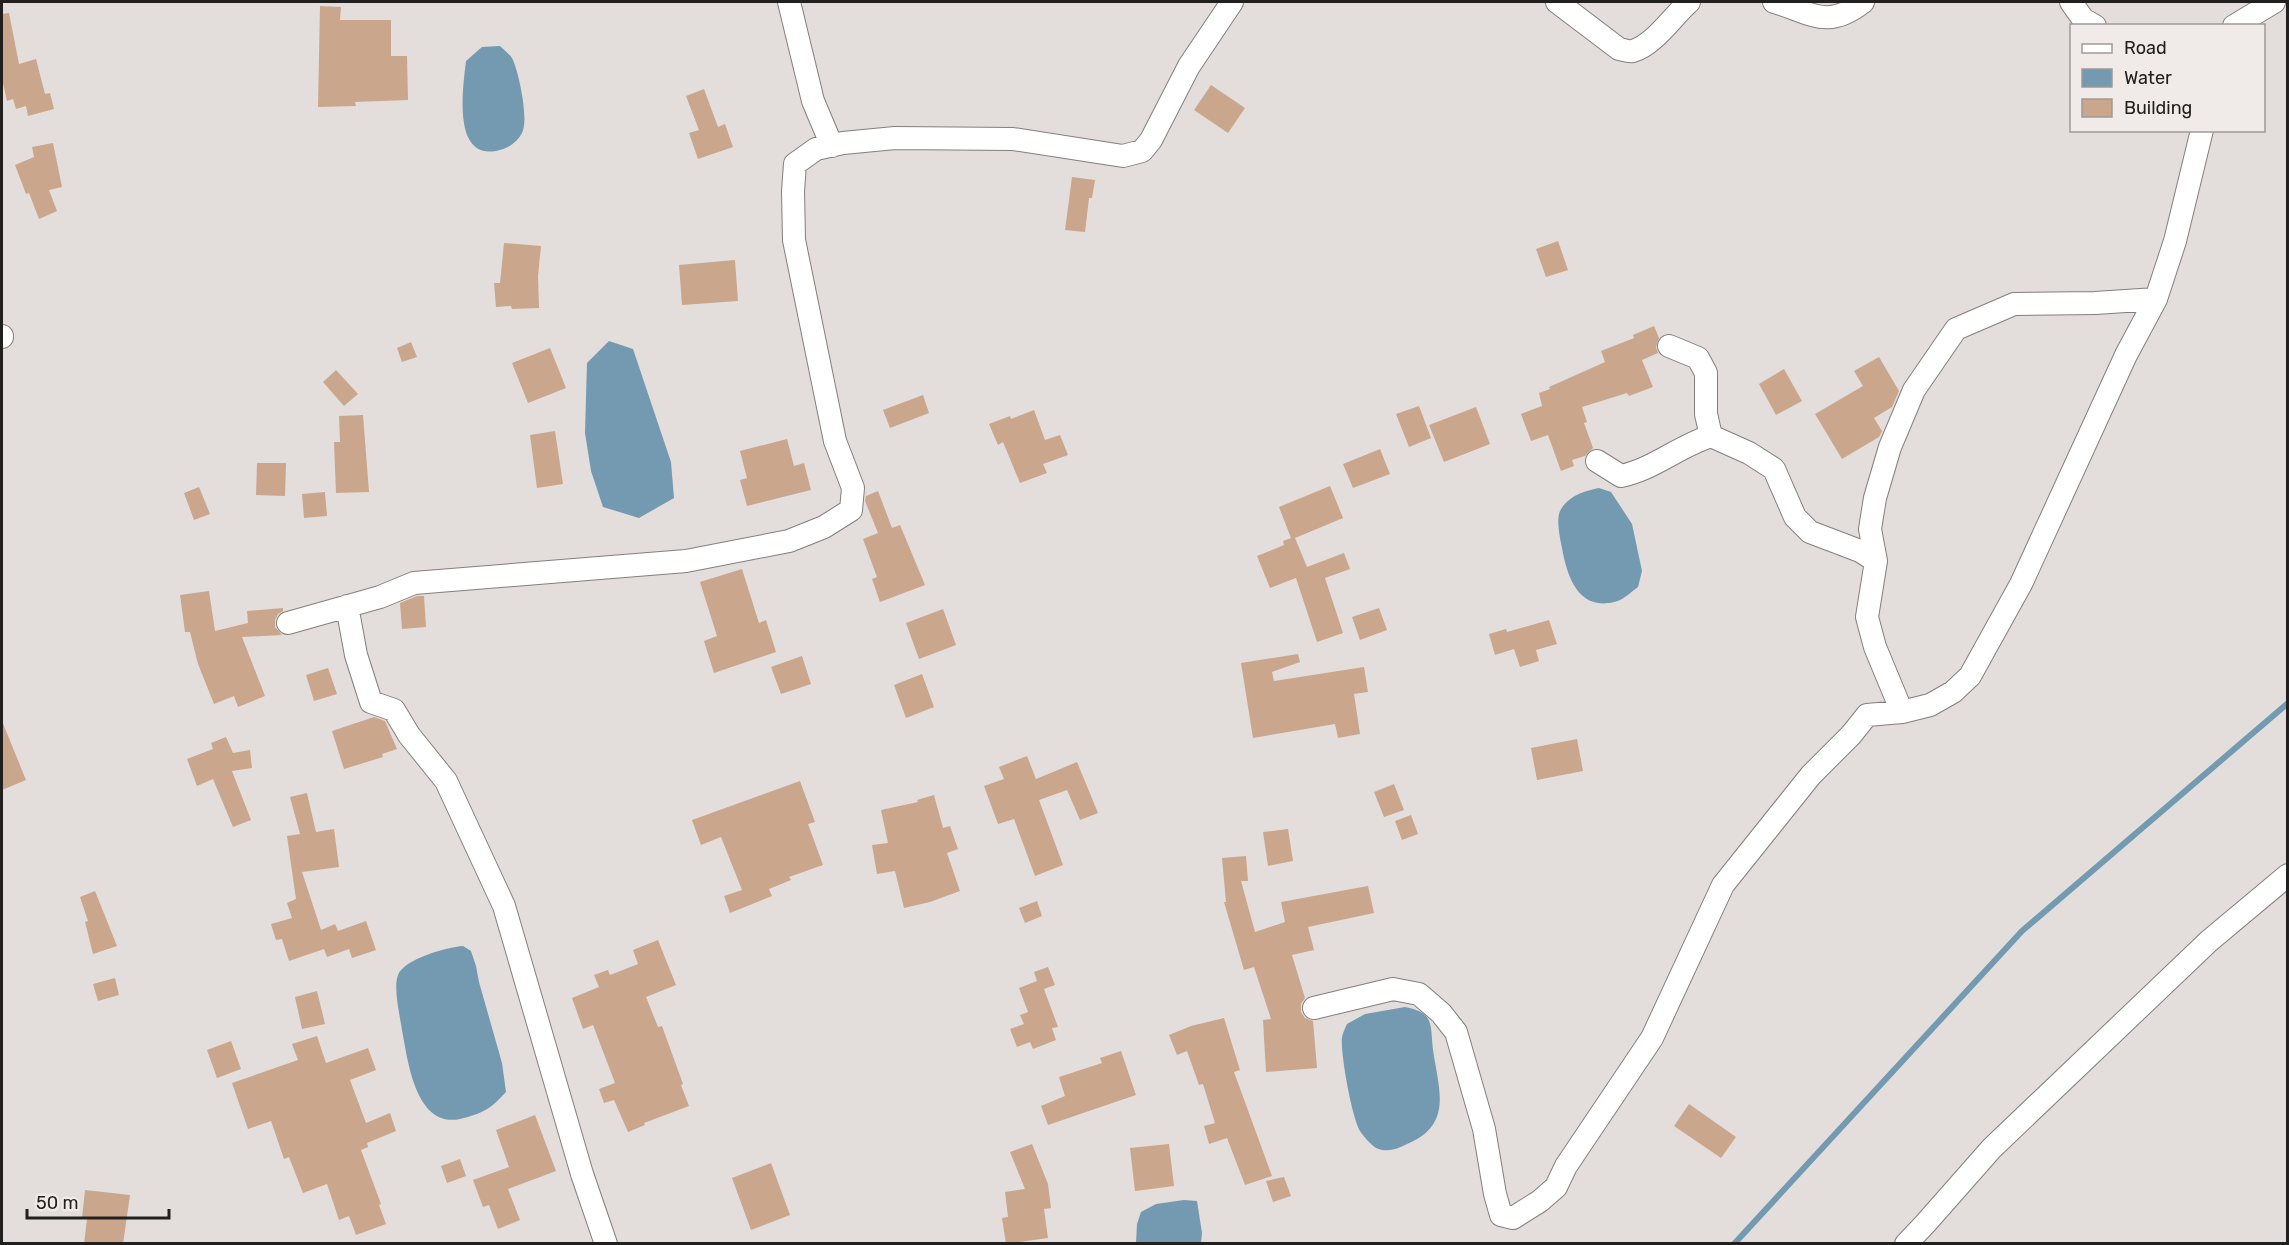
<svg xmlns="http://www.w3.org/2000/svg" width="2289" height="1245" font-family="Rubik,sans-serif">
	<rect width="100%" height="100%" fill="#e3dedb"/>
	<path fill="#739ab1" d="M500,46c4,4 10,8 13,14 6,14 16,59 9,73 -5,10 -15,16 -26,18 -44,8 -33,-64 -30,-90l16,-14z
		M609,341l24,8 38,113 3,36 -35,20 -36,-11 -12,-36 -6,-38 2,-70z
		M1599,488l12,4 21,32 10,47 -4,16c-7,5 -16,14 -24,15 -36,9 -47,-26 -52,-54 -2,-10 -6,-28 -2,-37 8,-15 24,-20 39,-23z
		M463,946l8,5 5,15 3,16 23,81 4,29c-15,16 -20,20 -42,26 -48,14 -56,-56 -62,-88 -2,-14 -9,-42 -4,-55 6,-16 49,-28 65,-29z
		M1405,1007c30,6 25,17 28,43 6,40 20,75 -26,94 -10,5 -20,9 -31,4 -5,-3 -13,-12 -16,-17 -8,-13 -20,-79 -18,-94 1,-4 3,-9 5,-13l18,-10z
		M1184,1200l13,1 5,32 -1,10h-65l1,-19 4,-12 15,-8z"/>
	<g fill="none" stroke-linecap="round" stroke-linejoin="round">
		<path stroke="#739ab1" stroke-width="6" d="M1734,1244l288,-313 266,-228"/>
	</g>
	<path fill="#caa68d" d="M320,6l21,1 -1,13h51v36h16l1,44 -53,2 1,4 -38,1z
		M9,13l10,51 17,-5 9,35 5,-1 4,16 -26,7 -2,-10 -10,3 -3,-10 -6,2 -5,-22v-65z
		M1211,85l34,23 -17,25 -34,-23z
		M704,89l14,38 7,-3 8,23 -35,12 -9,-26 10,-3 -13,-34z
		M53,143l9,44 -13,3 8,21 -18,8 -10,-26 -3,1 -11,-29 19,-8 -2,-10z
		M1072,177l23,3 -3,18h-3l-4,34 -20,-2z
		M1558,241l10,29 -22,7 -10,-28z
		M504,243l37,3 -3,30 1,32 -27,1 -1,-3 -15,1 -2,-24h6z
		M735,260l3,41 -56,4 -3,-40z
		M1654,326l5,12 -3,9 2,6 -16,7 11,27 -24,9 -2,-3 -45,14 5,15 -3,1 9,25 -8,8 -13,4 2,6 -13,5 -13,-36 -17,6 -10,-27 21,-8 -3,-13 11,-4 -1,-2 56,-25 -4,-11 33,-13 -1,-3z
		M411,342l6,15 -15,5 -5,-14z
		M550,348l16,40 -38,15 -16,-40z
		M1879,357l20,34 -7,16 -18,11 8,13 -3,6 -37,22 -27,-45 48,-28 -9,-15z
		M1784,369l18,32 -26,14 -17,-31z
		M336,370l22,24 -14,12 -21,-24z
		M923,395l6,18 -39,15 -7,-18z
		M1419,406l12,32 -22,9 -13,-33z
		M1476,407l14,37 -46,18 -15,-37z
		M1034,410l11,30 15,-5 8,20 -25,9 4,9 -27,10 -17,-41 -5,3 -9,-21 21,-8 1,3z
		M363,415l6,77 -33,1 -2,-51h6l-1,-26z
		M555,431l8,53 -26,4 -7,-53z
		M787,439l7,27 10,-3 7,27 -64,16 -7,-26 7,-2 -7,-27z
		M1380,449l10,25 -37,14 -10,-24z
		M257,463h29l-1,33 -29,-1z
		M1330,486l13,32 -48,20 12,29 37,-14 6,16 -25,9 18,55 -26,9 -21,-64 -26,10 -13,-32 27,-11 -1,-4 8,-3 -12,-31z
		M199,487l11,27 -16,6 -10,-27z
		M878,491l14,37 8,-3 25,60 -45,17 -8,-23 5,-2 -14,-38 15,-6 -13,-32 1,-5z
		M325,492l2,24 -23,2 -2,-24z
		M742,569l17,54 7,-3 10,32 -62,21 -10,-32 13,-5 -17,-54z
		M209,591l6,40 33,-8 -1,-12 36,-3v3l-5,3 -3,6v7l7,8 -40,2 23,59 -27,11 -4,-11 -20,8 -16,-40 -8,-32h-5l-5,-37z
		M417,596h7l2,31 -24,2 -2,-26z
		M1379,608l8,22 -27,10 -8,-23z
		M943,609l13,36 -37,14 -13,-36z
		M1549,620l8,24 -21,6 3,11 -19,6 -6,-18 -19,6 -6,-21 17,-5 1,3z
		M1298,654l2,8 -28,10 2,9 90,-14 4,25 -14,2 6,40 -22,4 -3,-14 -82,14 -12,-75z
		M802,656l9,28 -30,10 -10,-27z
		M328,668l9,26 -23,7 -8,-26z
		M922,674l12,33 -28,11 -12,-33z
		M374,717l11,4 12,28 -15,5 1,3 -39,12 -12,-38z
		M2,721l24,59 -24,10z
		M226,737l7,16 17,-3 2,18 -20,3 19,49 -18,7 -20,-48 -16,7 -10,-27 26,-10 -2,-6z
		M1577,739l6,32 -46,9 -6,-32z
		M1027,756l9,23 41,-17 21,51 -18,7 -13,-30 -28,10 24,65 -28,11 -21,-57 -16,5 -14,-38 20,-7 -5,-12z
		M800,781l15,41 -7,2 15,41 -34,12 2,3 -22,9 3,7 -42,17 -6,-17 18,-6 -21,-53 -20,8 -9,-25z
		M1394,784l10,26 -20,7 -10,-25z
		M307,793l9,39 18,-3 5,38 -37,5 19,58 14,-6 3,7 28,-10 10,29 -24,8 -3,-9 -22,8 -3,-8 -35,12 -7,-22 -6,1 -5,-16 21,-6 -5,-15 9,-4 -9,-63 13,-2 -10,-37z
		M934,795l9,33 7,-2 8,23 -11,4 13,38 -30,11 -26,6 -9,-37 -18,3 -5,-29 16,-2 -7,-33 37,-8 -1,-2z
		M1411,815l7,19 -16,6 -7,-19z
		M1288,829l5,32 -25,5 -5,-34z
		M1246,856l2,25h-7l14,51 30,-10 -4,-20 87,-16 6,27 -66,14 6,23 -22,5 13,43 -4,6v8l4,6 8,3 4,47 -51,4 -3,-52 8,-1 -17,-52 -10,3 -20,-68h2l-4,-44z
		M95,891l22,55 -24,8 -8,-32 3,-1 -8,-24z
		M1037,901l5,15 -17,7 -6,-15z
		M658,940l18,45 -30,12 12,30 4,-1 21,58 -2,1 8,21 -45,17 1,2 -17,7 -14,-32 -10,3 -5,-14 16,-6 -22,-58 -10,4 -11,-31 27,-11 -5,-12 14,-5 2,5 28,-11 -5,-14z
		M1048,967l7,18 -11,4 14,38 -6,1 4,12 -23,9 -3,-7 -13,5 -7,-18 14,-5 -4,-9 8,-3 -9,-24 18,-7 -3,-9z
		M115,978l4,17 -21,6 -5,-17z
		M317,991l8,33 -23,5 -7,-32z
		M1224,1018l16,52 -6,2 38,104 -27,9 -18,-47 -18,6 -5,-18 11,-3 -12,-39 -4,1 -12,-34 -10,4 -8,-20 22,-9z
		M317,1036l9,27 42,-15 8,22 -26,10 16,43 24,-10 6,18 -29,12 1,4 -7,3 20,54 -2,1 7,19 -30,11 -7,-19 -10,4 -12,-36 -24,9 -14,-36 -5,2 -13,-38 -23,8 -16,-46 66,-23 -6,-16z
		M231,1041l10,28 -24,9 -10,-28z
		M1121,1051l15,44 -88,30 -7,-19 24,-10 -6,-19 43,-14 -2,-5z
		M1689,1104l47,33 -15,21 -47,-32z
		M535,1115l21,56 -48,18 12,31 -22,9 -9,-24 -6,2 -10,-27 36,-13 -13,-37z
		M1032,1144l16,40 3,24 -7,1 4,29 -42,6 -4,-26 6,-1 -3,-25 20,-3 -15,-37z
		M1169,1144l5,42 -39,5 -5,-43z
		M460,1159l6,17 -19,7 -6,-17z
		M771,1163l19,52 -39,15 -19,-52z
		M1284,1177l7,19 -18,6 -7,-21z
		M85,1190l45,5 -7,49h-39l3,-25 -5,-1z"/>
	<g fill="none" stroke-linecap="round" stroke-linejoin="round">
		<defs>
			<path id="street" d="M789,2l24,99 19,45
				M1557,2l62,47c5,1 10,3 14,2 21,-6 40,-35 56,-49
				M1774,2c38,11 53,28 89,0
				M2071,2l12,17 12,7
				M2234,26l40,-24
				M2,336v1
				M1669,346l29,12 8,15v41l5,22 38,17 25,16 21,48 15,15 50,19 16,10
				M1597,461l24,15c33,-7 58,-30 90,-40
				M347,606l9,49 15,47 23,8 15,25 37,46 58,125 78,268 24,70
				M288,623l92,-26 34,-14 272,-22 103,-20 35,-14 27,-17 2,-22 -18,-47 -41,-201 -1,-49 2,-27 21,-15 27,-6 52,-5 118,1 110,17 19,-5 9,-11 38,-74 43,-64
				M1902,712l-27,-65 -8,-30 9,-56 -6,-32 5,-31 15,-51 24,-57 42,-61 58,-25 81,-1 61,-4
				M1314,1008l79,-19 26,5 22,19 15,19 28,97 11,65 6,21 12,3 27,-17 16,-14 10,-21 86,-128 71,-153 88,-110 40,-40 16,-20 35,-3 28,-7 23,-13 17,-16 51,-92 105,-229 30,-56 19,-58 27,-111
				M1906,1244l19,-20 67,-76 217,-207 79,-66"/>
		</defs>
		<use href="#street" stroke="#847f7c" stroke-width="24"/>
		<use href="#street" stroke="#fff" stroke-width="22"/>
	</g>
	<rect width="2289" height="1245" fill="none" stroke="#22201f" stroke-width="6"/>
	<rect x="2070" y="24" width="195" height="108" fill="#f0ebe8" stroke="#9e9a98" stroke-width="1.5"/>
	<rect x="2082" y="44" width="30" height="9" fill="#ffffff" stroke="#9e9a98" stroke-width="1.5"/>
	<text x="2124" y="54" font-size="18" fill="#22201f">Road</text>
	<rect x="2082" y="69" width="30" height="18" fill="#739ab1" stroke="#9e9a98" stroke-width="1.5"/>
	<text x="2124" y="84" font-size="18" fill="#22201f">Water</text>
	<rect x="2082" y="99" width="30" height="18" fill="#caa68d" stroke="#9e9a98" stroke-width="1.5"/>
	<text x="2124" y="114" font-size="18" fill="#22201f">Building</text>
	<path d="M27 1209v9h142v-9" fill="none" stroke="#22201f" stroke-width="3"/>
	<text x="36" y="1209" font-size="18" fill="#22201f" stroke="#f0ebe8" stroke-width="4.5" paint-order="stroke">50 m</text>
</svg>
